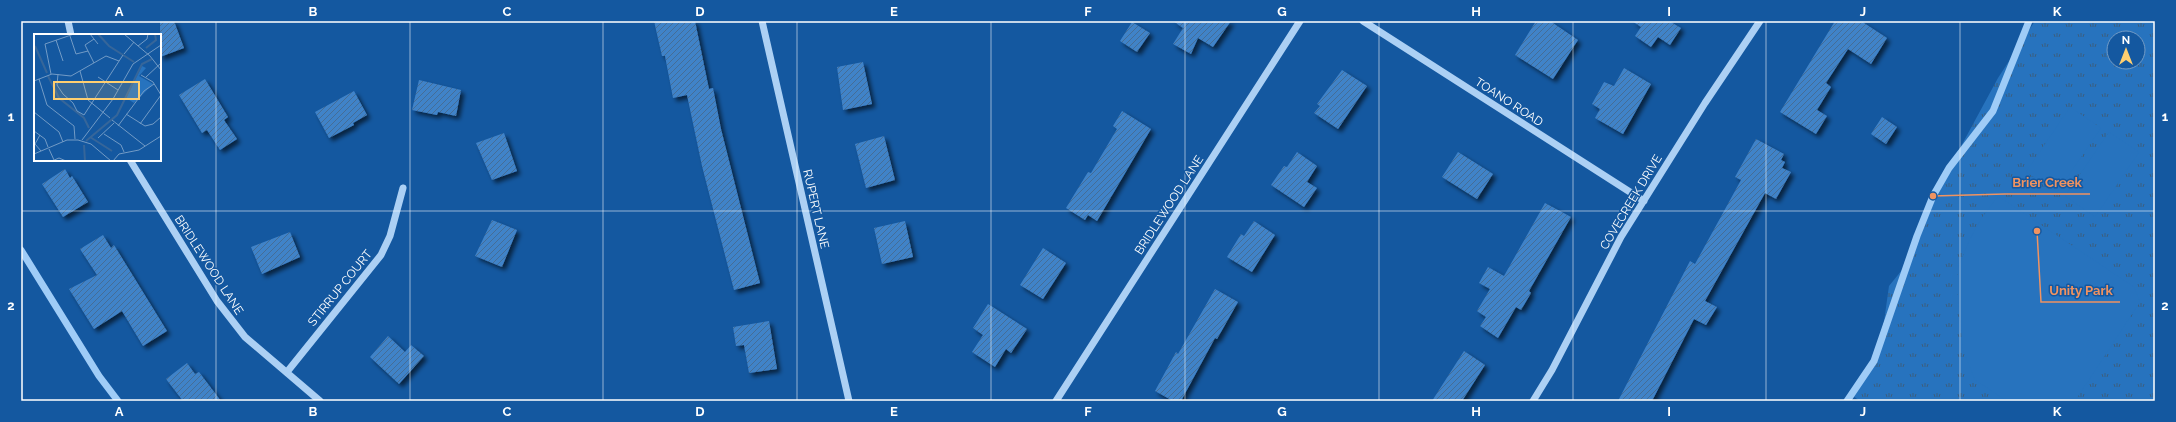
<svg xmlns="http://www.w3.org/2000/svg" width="2176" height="422" font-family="Raleway,sans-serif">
	<defs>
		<pattern id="grass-tufts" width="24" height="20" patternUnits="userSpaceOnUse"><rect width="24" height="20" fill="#2773be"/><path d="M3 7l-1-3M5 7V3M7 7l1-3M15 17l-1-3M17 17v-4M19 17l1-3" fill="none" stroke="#3b5e7f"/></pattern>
		<pattern id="building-hatch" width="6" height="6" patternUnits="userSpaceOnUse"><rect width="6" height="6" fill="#4183c8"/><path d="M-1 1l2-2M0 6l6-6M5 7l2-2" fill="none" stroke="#456d96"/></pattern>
		<filter id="shadow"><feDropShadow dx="3.5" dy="3.5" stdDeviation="2" flood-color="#0009"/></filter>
	</defs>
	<rect width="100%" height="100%" fill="#1458a0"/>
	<path fill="url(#grass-tufts)" fill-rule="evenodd" d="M2035,21h120v380h-295l-7,-5 20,-29 8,-24 8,-57 17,-21 27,-67 65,-120zM2114,38h24v24h-24z"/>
	<path fill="#2773be" d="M2070,107l31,21 -44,64 -31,-20z
		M2109,132l30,20 -44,65 -30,-21z
		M1998,196l136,91 6,15 -65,99h-68l-32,-21 -12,-30 -5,-49v-33l11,-27 12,-22z"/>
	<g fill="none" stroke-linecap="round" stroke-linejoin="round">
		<path stroke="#9fccf7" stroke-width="7" d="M21,250l78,126 19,25
			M1847,401l27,-40 43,-125 16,-40 16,-28 44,-57 36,-90"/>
	</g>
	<path fill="url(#building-hatch)" filter="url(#shadow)" d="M160,21h14l10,27 -24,9z
		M654,21h41l14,68 4,-1 8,41 39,154 -26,7 -32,-124 -15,-71 -14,3 -8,-42h-3z
		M1173,21h58l-18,26 -15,-9 -7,16 -18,-10 10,-16z
		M1536,21h14l28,19 -25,39 -38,-24z
		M1632,21h37l12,7 -11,17 -12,-8 -7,10 -16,-11 6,-9z
		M1835,21h26l26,17 -16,26 -23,-15 -22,34 5,4 -14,23 10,6 -11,18 -36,-22z
		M1132,22l18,11 -13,19 -17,-11z
		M863,62l9,42 -29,6 -6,-43z
		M1624,68l27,16 -28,50 -28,-16 5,-9 -8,-5 12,-22 10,4z
		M1342,70l25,16 -29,43 -24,-16 6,-7 -3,-2z
		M205,79l23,38 -4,3 13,19 -17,11 -13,-20 -5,3 -23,-38z
		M419,80l42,10 -5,26 -18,-4 -1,3 -25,-5z
		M354,91l13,24 -14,8 1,2 -25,13 -14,-26z
		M1122,111l29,18 -54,92 -9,-6 -3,5 -19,-12 22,-36 3,1 26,-44 -4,-3z
		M1882,117l15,10 -11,17 -15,-10z
		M504,133l13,38 -25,9 -16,-37z
		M884,136l11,44 -29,8 -11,-44z
		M1756,139l28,15 -3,6 4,2 -3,6 9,4 -15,27 -11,-6 -60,108 12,6 -11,18 -12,-6 -42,82h-34l72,-140 5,3 46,-84 -6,-3z
		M1297,152l20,14 -10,16 10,6 -13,19 -33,-22 13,-19 3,1z
		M1458,152l35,22 -16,25 -35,-22z
		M65,169l5,9 2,-2 16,26 -25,15 -21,-33z
		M1545,203l26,14 -42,74 2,2 -10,17 -5,-3 -18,31 -18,-12 6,-9 -9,-6 13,-22 -11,-6 9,-16 16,9z
		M492,220l25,10 -15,37 -27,-11z
		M905,221l8,36 -31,7 -8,-36z
		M1254,221l21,14 -23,37 -25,-15 14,-23 3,2z
		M290,232l10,25 -38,17 -11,-27z
		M103,235l8,13 3,-3 53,86 -24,15 -21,-35 -28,18 -25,-40 28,-14 -17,-26z
		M1043,248l23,15 -23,36 -23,-14z
		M1215,289l23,13 -21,37 -2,-1 -34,63h-8l-18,-10 21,-39 2,2z
		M988,304l39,25 -16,24 -5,-4 -11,18 -23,-15 11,-17 -10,-7z
		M769,321l8,48 -28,4 -5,-28 -8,1 -3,-19z
		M388,336l17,16 6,-7 13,11 -25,28 -29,-27z
		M1464,351l21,14 -23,36h-30z
		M187,363l8,11 4,-2 22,29h-38l-17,-22z"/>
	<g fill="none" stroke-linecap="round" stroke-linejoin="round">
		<path stroke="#acd0f4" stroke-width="7" d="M68,21l3,14
			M762,21l87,380
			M1363,21l281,180
			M130,160l87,141 28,36 75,64
			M287,372l94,-117 9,-19 13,-48
			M1056,401l244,-380
			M1533,401l19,-31 69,-133 84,-134 55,-82"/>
	</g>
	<path fill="none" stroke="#fff" stroke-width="1" stroke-opacity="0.55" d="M216,21v380M410,21v380M603,21v380M797,21v380M991,21v380M1185,21v380M1379,21v380M1573,21v380M1766,21v380M1960,21v380M21,211h2134"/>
	<g text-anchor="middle" stroke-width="3" stroke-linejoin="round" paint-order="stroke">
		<g font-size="12" fill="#fff" stroke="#1458a0">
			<text transform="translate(1509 102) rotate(33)" y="4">TOANO ROAD</text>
			<text transform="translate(1631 202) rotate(-59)" y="4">COVECREEK DRIVE</text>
			<text transform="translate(1169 205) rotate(-57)" y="4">BRIDLEWOOD LANE</text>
			<text transform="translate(816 209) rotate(77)" y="4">RUPERT LANE</text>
			<text transform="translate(209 265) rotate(57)" y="4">BRIDLEWOOD LANE</text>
			<text transform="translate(340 288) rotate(-51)" y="4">STIRRUP COURT</text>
		</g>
	</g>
	<g transform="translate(34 34)">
		<rect width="127" height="127" fill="#1458a0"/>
		<path d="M108,32l4,2 -7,8 14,8 -19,19 -8,-5z" fill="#2773be"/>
		<path fill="none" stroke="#36669a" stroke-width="2" d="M64,0l11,12 25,16M1,12l12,27M112,14l10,-8 -1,-6M14,42l11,22 25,20 5,10M56,103l22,14M52,107l31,-26 25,-51 10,-5M50,111l1,16"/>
		<path fill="none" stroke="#729bc6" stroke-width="1" d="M56,0l8,10M90,0l26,22 11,14M36,2l6,18 12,-3M60,5l-9,6 9,18M22,6l7,21M104,12l9,-7 1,-5M90,20l10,-12M46,37l8,29 22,18M17,40l-6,-30 29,-10M24,40l-1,11 6,9 10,9 4,8 7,4 39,-60M107,41l12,7 8,13M64,43l20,13M112,43l15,-14M5,45l8,26 27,21 1,13M0,47l18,-7 19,2 35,-20 13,5M0,78l25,20 4,10M92,80l19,12 8,-2 8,-7M78,86l33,26M106,90l21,-29M84,92l26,-35 10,-7M0,97l11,8 3,8M70,100l17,11 3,7M6,101l-5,9 6,7M64,104l16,-15M48,106l31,-41 20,-35 28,-19M15,115l5,11M0,120l33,-14h11l13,4 20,17M18,127l7,-3 7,3M79,127l6,-7 20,-4 22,-14"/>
		<path fill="#ffcf70" fill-opacity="0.15" stroke="#ffcf70" stroke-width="2" d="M20,48h85v17h-85z"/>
		<rect width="127" height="127" fill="none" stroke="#fff" stroke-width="2"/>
	</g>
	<path fill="none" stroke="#f09361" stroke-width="1.5" d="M1933 196L2005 194H2090M2037 231L2041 302H2120"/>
	<g fill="#f09361" stroke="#1458a0" stroke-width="1.5">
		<circle cx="1933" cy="196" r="4"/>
		<circle cx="2037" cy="231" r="4"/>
	</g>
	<g font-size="13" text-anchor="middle" font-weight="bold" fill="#f09361" stroke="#1458a0" stroke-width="3" stroke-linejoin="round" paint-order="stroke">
		<text x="2047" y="187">Brier Creek</text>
		<text x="2081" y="295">Unity Park</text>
	</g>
	<rect width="2176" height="422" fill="none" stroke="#1458a0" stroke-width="44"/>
	<g transform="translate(2126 50)"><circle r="19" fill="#1458a0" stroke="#729bc6"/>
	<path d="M0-3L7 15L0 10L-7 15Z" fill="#ffcf70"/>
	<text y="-6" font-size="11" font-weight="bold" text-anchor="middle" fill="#ffffff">N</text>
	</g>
	<rect x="22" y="22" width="2132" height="378" fill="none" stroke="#fff" stroke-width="1.5"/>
	<g font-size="13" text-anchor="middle" font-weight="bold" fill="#fff">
		<text x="119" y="16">A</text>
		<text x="313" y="16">B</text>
		<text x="507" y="16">C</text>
		<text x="700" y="16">D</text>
		<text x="894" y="16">E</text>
		<text x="1088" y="16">F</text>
		<text x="1282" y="16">G</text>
		<text x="1476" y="16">H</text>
		<text x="1669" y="16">I</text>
		<text x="1863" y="16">J</text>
		<text x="2057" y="16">K</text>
		<text x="11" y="121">1</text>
		<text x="2165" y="121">1</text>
		<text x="11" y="310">2</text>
		<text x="2165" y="310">2</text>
		<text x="119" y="416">A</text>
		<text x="313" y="416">B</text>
		<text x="507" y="416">C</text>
		<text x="700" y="416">D</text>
		<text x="894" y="416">E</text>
		<text x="1088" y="416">F</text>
		<text x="1282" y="416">G</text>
		<text x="1476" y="416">H</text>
		<text x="1669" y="416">I</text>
		<text x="1863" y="416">J</text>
		<text x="2057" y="416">K</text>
	</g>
</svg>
